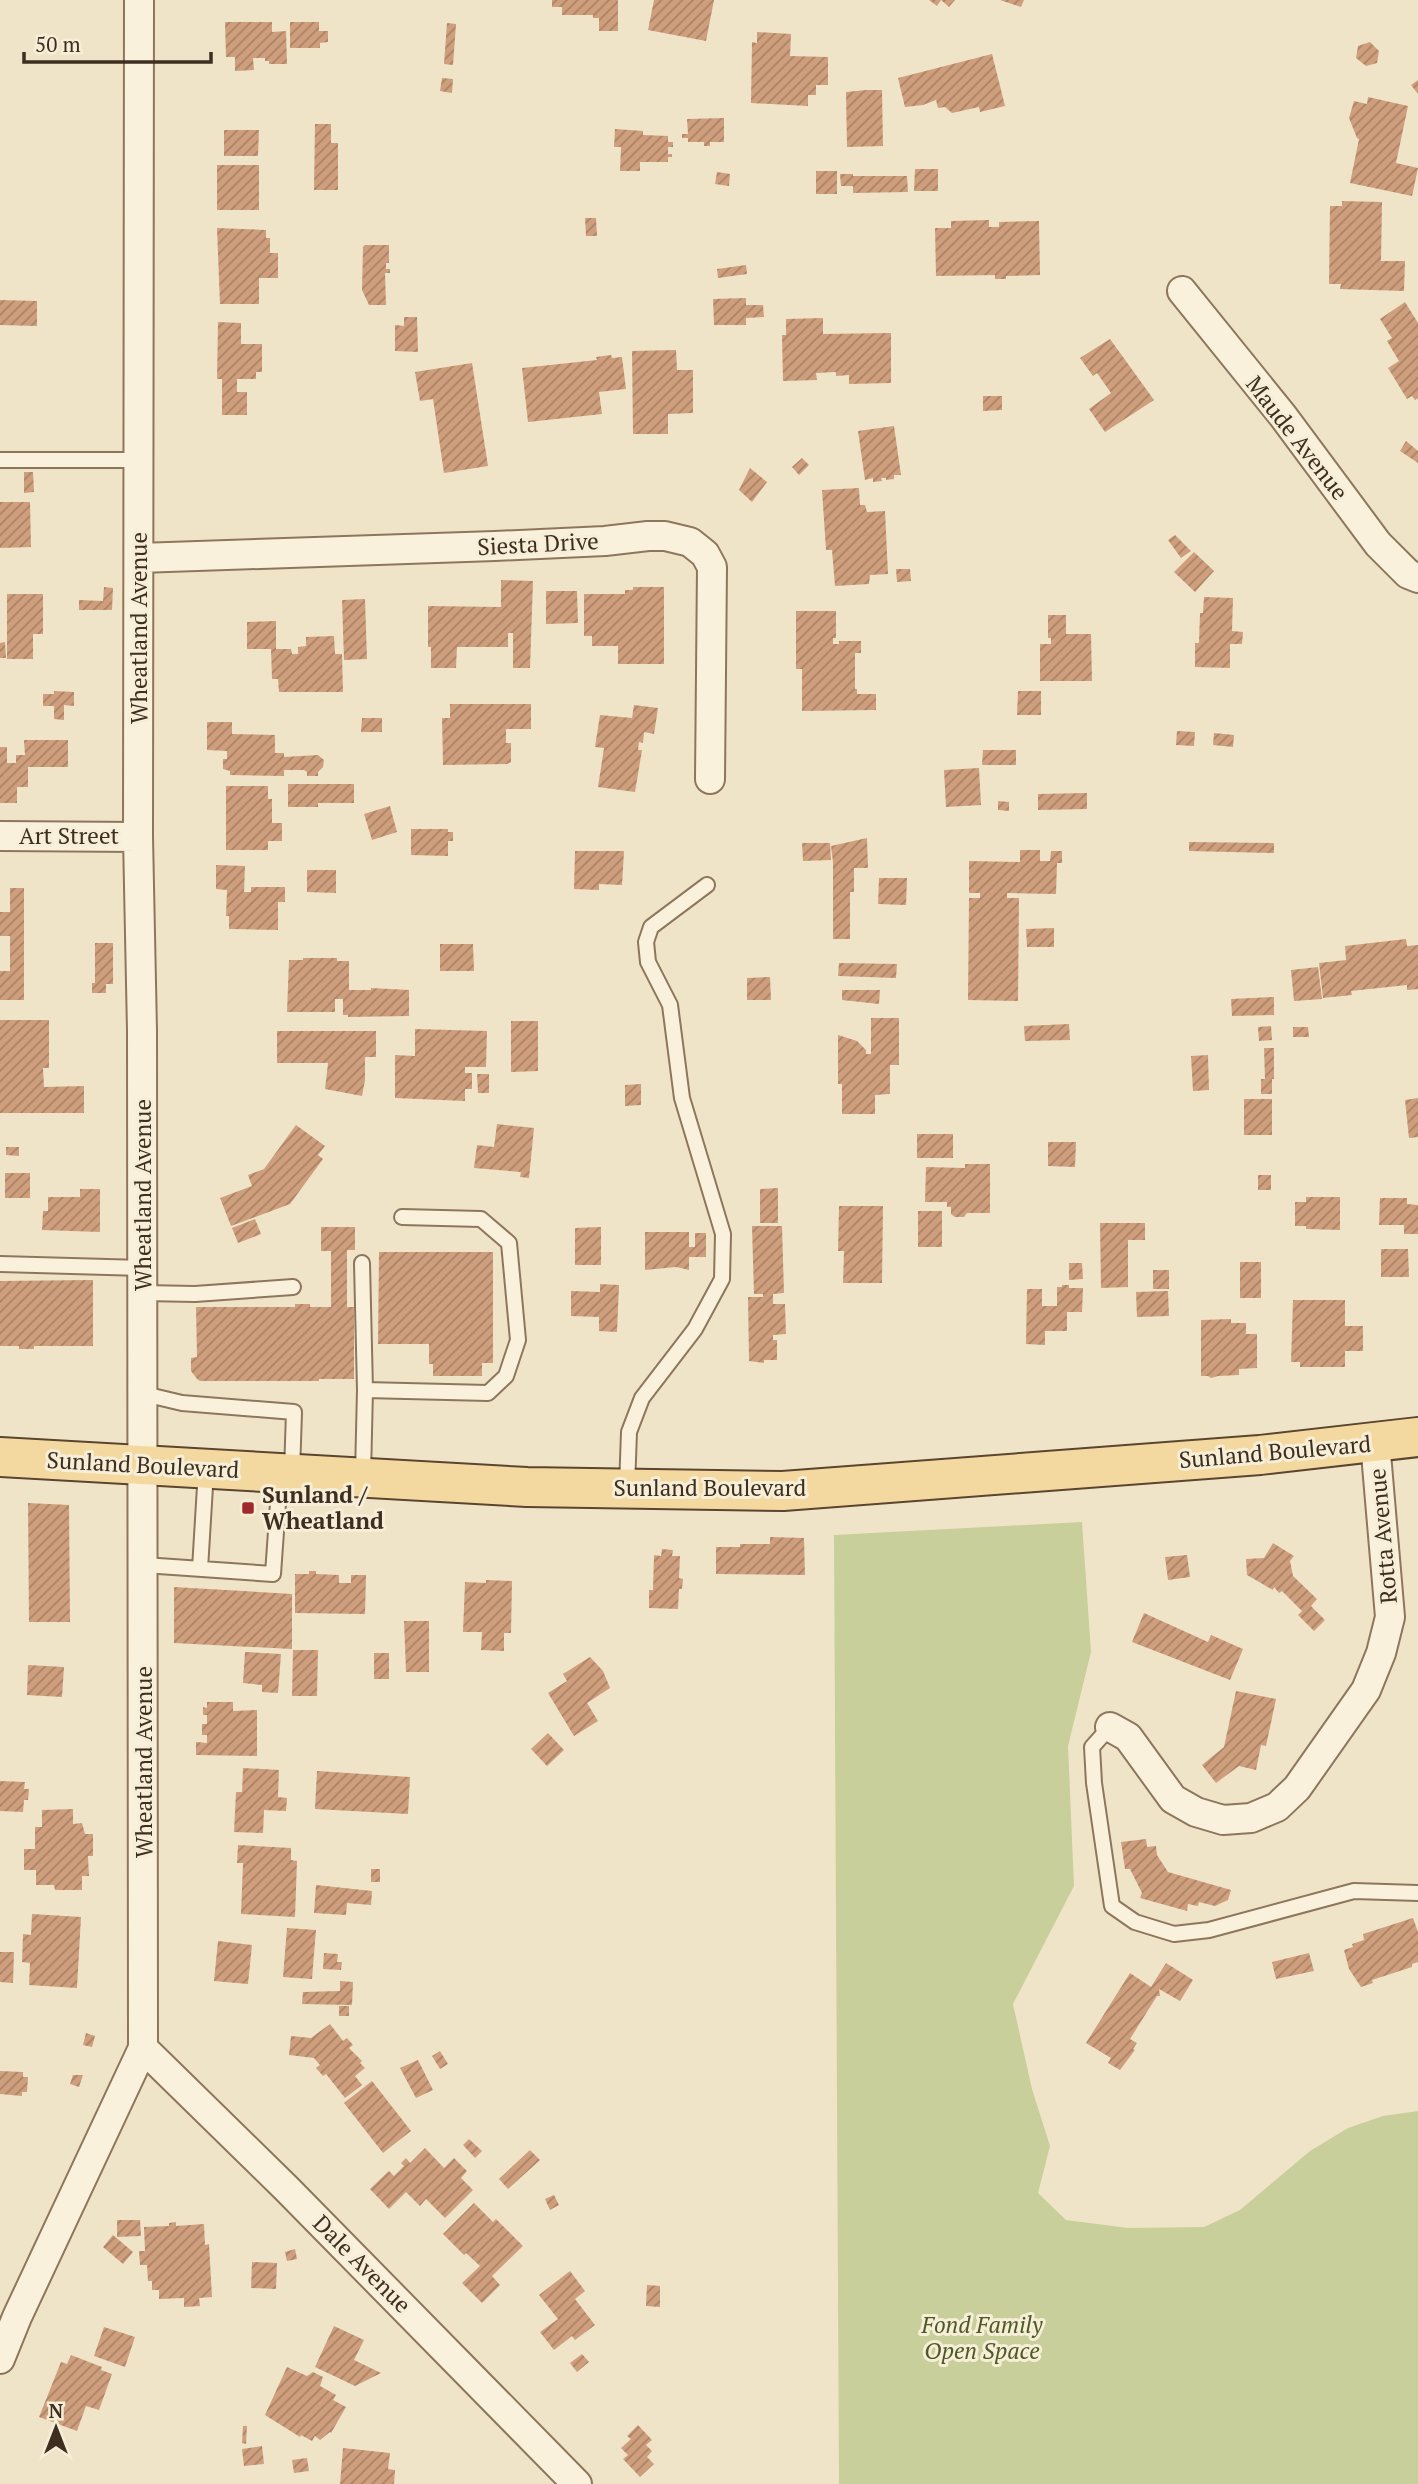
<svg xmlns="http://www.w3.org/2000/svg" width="1418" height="2484" font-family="'PT Serif',serif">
	<defs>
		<pattern id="building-hatch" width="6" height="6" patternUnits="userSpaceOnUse" patternTransform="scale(1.75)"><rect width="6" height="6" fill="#cf9f7d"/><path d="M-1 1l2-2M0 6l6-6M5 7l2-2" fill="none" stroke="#a98266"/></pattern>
	</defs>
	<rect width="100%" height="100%" fill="#f0e4c8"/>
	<path fill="#c9cf9b" d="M1082,1522l9,130 -23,94 6,140 -61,118 19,85 18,57 -12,47 28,27 62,8 76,-1 36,-17 70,-59 38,-23 35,-12 35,-5v373h-579l-5,-949z"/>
	<path fill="url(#building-hatch)" d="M552,0h66v31h-19v-13h-6v-3h-31v-8h-10z
		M654,0h60l-8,41 -58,-11z
		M929,0h26l-6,7 -8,-7 -4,6z
		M1000,0h24l-3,7z
		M225,22h47v10l14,-1 1,33h-18v-3h-4v-3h-12l1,12 -19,1v-14h-9z
		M290,22h29v9h9v11l-8,1v5h-30z
		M447,23l9,1 -3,41 -9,-1z
		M757,32l34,2 -1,22 38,1v28h-12v10h-8v11l-57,-3 1,-61 5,1z
		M1370,42l9,9 -2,12 -11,3 -10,-8 2,-12z
		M992,54l13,52 -25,6 -1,-5 -27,6 -7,-6 -7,1 -2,-8 -13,5 -18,2 -7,-29z
		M442,78l11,1 -1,14 -12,-2z
		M1418,80v14l-7,-9z
		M866,90h16l1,56 -36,1 -1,-55z
		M1368,97l40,9 -12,57 22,5 -6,28 -62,-13 9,-44 -2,-1 -8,-20 5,-17 13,3z
		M724,118v24h-14v4h-6v-4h-16v-4h-6v-4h6l-1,-15z
		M315,124h16v19h7v47h-24z
		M615,129l28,2v4l25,1v6h5v5h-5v7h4v3h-4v5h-28v9h-20l1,-24h-7z
		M224,130h35l-1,26h-34z
		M217,165h42v45h-42z
		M915,169h23v22h-24z
		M816,171h21v23h-21z
		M717,172l13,2 -1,12 -14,-2z
		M840,174h13v2h54l1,16 -55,1v-7h-12z
		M1342,201l40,1 -1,59h24l-1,30 -64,-2 1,-5h-12l1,-78h12z
		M585,218h11l1,18h-11z
		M989,220v7h10v-5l40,-1 1,54 -34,1v3h-11v-4l-59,1 -1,-48h16v-7z
		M217,228l49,2v8h4v15h8v25h-19v26h-39z
		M365,245h24v18h-3v6h4v4h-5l1,32h-17l-7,-15 1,-43z
		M746,265l1,9 -29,4 -1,-9z
		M746,298v7h17l1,12 -18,1v7h-32l-1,-26z
		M0,300l37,1v25l-37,-1z
		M1405,302l13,21v75l-3,2 -3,-4 -5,3 -19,-31 11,-7 -12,-20 5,-3 -12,-19z
		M404,317h13l1,35 -23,-1v-26l9,1z
		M823,318v16l68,-1v50l-42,1v-9l-13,1v-4l-20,1 1,7 -34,1 -1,-46h4v-16z
		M218,322l23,1v21h21v28h-6v7h-19v13h10v23h-25v-36h-5z
		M1110,339l44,61 -49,32 -16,-23 22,-16 -14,-20 -4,3 -13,-18z
		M676,350l1,20h16v43l-25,1v20h-35l-1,-83z
		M611,355l1,3 10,-1 4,32 -27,3 3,22 -74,8 -6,-54 75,-8 -1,-3z
		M472,363l16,103 -44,7 -11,-74 -13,2 -5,-29z
		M983,396h19v14l-19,1z
		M894,426l7,49h-7v4l-8,1v-2h-5l1,3 -9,1v-4l-8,2 -7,-49z
		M1406,441l12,10v12l-18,-12z
		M802,458l7,7 -10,10 -7,-8z
		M750,468l17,14 -15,20 -13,-12z
		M24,472h9l1,20 -10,1z
		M859,488l1,17h5l2,7 18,-1 3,63 -18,1 -1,9 -34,2 -3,-36h-6l-4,-60z
		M0,502h30l1,45 -31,1z
		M1175,535l16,16 -10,7 -13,-18z
		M1194,552l20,19 -19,21 -21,-20z
		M896,569h14l1,12 -14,1z
		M501,580l32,1 -3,87h-17v-35h-5v14h-51l-1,21h-25v-21h-3v-41l73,1z
		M104,587l9,1 -1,22h-33v-10l24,1z
		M633,587h31v77h-46v-18h-26v-10h-8v-42h41v-4h8z
		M546,591h31l1,32 -32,1z
		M7,594h36v40h-10v25h-26z
		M1204,597l29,1 -1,33 11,1 -1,12h-12v24l-35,-1v-24h4l1,-30h3z
		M365,599l2,60 -23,1 -2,-60z
		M796,611h40v27h-3v6h6v-3h22v12h-6v36h2v5h19v16l-74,1v-42h-6z
		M1048,615h18v19h25l1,47h-52v-37h11v-6h-3z
		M276,621v28h15l1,5h6v-7l8,-1v-9l28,-1 1,18h7l1,38h-64l-1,-13h-6l-1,-30h-24v-27z
		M5,642l1,16h-6v-15z
		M54,691l20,1v14l-10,-1v15l-10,-1v-13h-11v-12h11z
		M1018,691h23v24h-24z
		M450,704h81v25h-25v14h5v19l-4,2 -64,1 -1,-47h8z
		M634,705l24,3 -4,26 -10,-2 -1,11 -4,-1 -1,8h4l-7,42 -37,-5 6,-39 -9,-1 5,-32 32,3z
		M362,718h20v14h-21z
		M207,722h25v12l43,1v18h9v4l34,-2 6,5 -1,7 -5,5v4h-11v-4l-3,-2h-20v6l-54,-1v-4l-7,-2v-10h4v-8l-20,-1z
		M1177,731l18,1 -1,14 -18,-1z
		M1214,733l20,2 -1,12 -20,-2z
		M24,740h44v27h-40v20h-11v16h-17v-56h7v16h9v-8h9z
		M983,750h33v15h-34z
		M979,768l2,37 -35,2 -2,-37z
		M288,784h66v19h-36v4h-30z
		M226,786h42v13h4v24h10v18h-14v9h-42z
		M1087,793v16l-49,1v-16z
		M998,801l11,1v9l-11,-1z
		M390,806l7,26 -25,8 -8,-26z
		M411,829h37v3h5v9h-5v15l-37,-1z
		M867,838l1,30h-14v24h-4v47h-17v-77l-2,-16z
		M1189,842l85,1v10l-85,-2z
		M802,843h28l1,17 -28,1z
		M1020,850h20v11h10l1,-10h11v12h-5l-1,31 -49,-1v5h12l-1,103 -50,-1 1,-102h11v-5h-11v-32l51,1z
		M575,851h49l-2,34 -23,-1v6l-25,-1z
		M216,865l29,1 -1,26h7v-5h34v15h-7v28l-49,-1v-13h-3l1,-26 -11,-1z
		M307,870h29v23l-29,-1z
		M879,878h28l-1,27 -28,-1z
		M10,888h14v112h-24v-29h10v-35h-10v-24h10z
		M1054,928v19h-27l-1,-18z
		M1406,939l1,7 11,-1v44l-11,1v-5l-56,6 1,4 -29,3 -4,-35 27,-3 -1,-14z
		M95,943h18v41h-7v9h-14v-10h3z
		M440,944h33l1,27h-34z
		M303,958h34v3h12v29h22v-2l38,2v26l-61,1v-2h-5v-16h-8v13h-48l2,-52h14z
		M839,963l58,1 -1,14 -58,-2z
		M1318,967l4,32 -28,2 -3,-31z
		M770,977l1,23h-24v-22z
		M842,990h38l-1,14 -37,-4z
		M1274,997v18l-42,1 -1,-17z
		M871,1018h28v47h-9v29l-15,1v19h-33v-30h-4v-49l19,6 9,9v4h5z
		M0,1020h49v48h-6l1,19 40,-1v27h-84z
		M511,1021h27v50l-27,1z
		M1069,1024l1,16 -45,1 -1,-15z
		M1271,1026l1,14 -13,1 -1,-14z
		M1293,1027h15l1,10h-16z
		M415,1029l72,2 -1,36h-21v6h7v16h-7v12l-70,-3v-43l20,1z
		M277,1031h99v26h-11v23l-3,16 -37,-7 3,-26h-51z
		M1264,1048h10v31h-2v15h-11v-15h4z
		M1208,1055l1,35 -16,1 -2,-35z
		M477,1074h12v19h-11z
		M641,1084v21l-16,1v-21z
		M1418,1098v39l-9,1 -4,-38z
		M1244,1099h28v36h-28z
		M497,1124l37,4 -5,50 -9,-1 1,-5 -47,-4 3,-23 17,2z
		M296,1125l29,21 -7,9 5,4 -33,45 -59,22 -11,-28 32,-12 -4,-11 16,-6z
		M917,1134h36v24h-36z
		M1048,1142h28l-1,25 -27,-1z
		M6,1147h13v9l-13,-1z
		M965,1164h25v49h-23l-3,4h-9l-4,-3v-7h-4v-5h-22l1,-35 39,1z
		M5,1173h25v25h-25z
		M1258,1175h13v15h-13z
		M778,1188v35h-18v-34z
		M80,1189h20v43l-58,-2 1,-19h5v-14h32z
		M1306,1197h34v33l-34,-1v-3h-11v-24h11z
		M1380,1198h27v6l11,1v29h-14v-9h-25z
		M839,1206h44l-1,77h-39l1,-32h-6z
		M918,1211h24v36h-24z
		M255,1219l6,15 -23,9 -6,-15z
		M1100,1223h45v17h-17v47l-27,1z
		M752,1226h30l2,67 -11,1v10h12l1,30 -13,1v5h4v20h-13v3l-15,-2 -1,-64h15v-3h-9z
		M321,1227h34v23h-8v57h7v72h-35v2h-119l-3,-2 -6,-8v-13l6,-1 -1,-50h99v-3h15v3h21v-56h-10z
		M601,1227v38h-26v-37z
		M645,1232h44v15h6v-14h11v24h-17v13l-13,-3 -31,3z
		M1381,1249h27l1,28h-28z
		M379,1252h114v111h-11v13h-49v-12h-4v-20h-51z
		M1240,1262h21v36h-21z
		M1069,1263h13l1,16 -14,1z
		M1153,1270h16v19h-16z
		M93,1280v66h-59v3h-15v-3h-19v-65z
		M600,1284l19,1 -2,47 -18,-1v-14l-28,-1v-25l29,1z
		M1062,1285h7v3h14l-1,24h-15v19h-22v14l-19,-1 1,-55h15v17h15v-19h5z
		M1168,1291l1,25 -32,1 -1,-25z
		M1293,1300h52v26h18v25h-18v16h-45v-5h-9z
		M1231,1319v4h15v11h11v34l-18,1v6l-21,1 -7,2 -3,-2h-7v-56z
		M28,1503l41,2 1,117h-41z
		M770,1537l34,1 1,37 -89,-1v-27h24v-3h30z
		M1273,1543l21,13 -4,5 3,15 24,23 -6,7 14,14 -11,11 -16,-16 4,-4 -20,-20 -3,2 -5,-6 -1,3 -26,-15 -1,-16 18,-1z
		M662,1549l11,1 -1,6h8l-1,22 4,1 -1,10h-3l-1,20 -29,-1v-18h4l1,-35 7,1z
		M1187,1555l3,22 -22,3 -3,-23z
		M309,1571h7v3l23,1v8h12v-8h15l-1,39 -70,-1v-39h14z
		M486,1580l26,1 -1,52h-7v18l-23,-1 1,-18h-19l2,-50 21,1z
		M174,1587l118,7v55l-118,-6z
		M1144,1613l64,29 3,-7 32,14 -13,31 -98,-38z
		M404,1621h25v51h-23z
		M293,1650h25l-1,46h-25z
		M245,1652l36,2 -3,39 -16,-1v-7l-19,-2z
		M374,1653h15v26h-15z
		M590,1657l13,14 7,17 -23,15 11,18 -24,15 -26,-43 19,-12 -4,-7z
		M28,1665l36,2 -2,30 -35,-2z
		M1236,1691l40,8 -10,47 -5,-1 -5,25 -17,-4 -23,17 -14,-18 22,-18z
		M207,1702h26v9l24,-1v46l-61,-1v-13l11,1v-8h-5v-11h5v-9h-4v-8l4,1z
		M548,1733l16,17 -17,16 -16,-17z
		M243,1768l36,2 -1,27 9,1 -1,13 -22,-1 -1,23 -29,-1 2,-40h6z
		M317,1771l93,6 -2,37 -93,-5z
		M0,1781l25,1 -1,7h5l-1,11h-4l-1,12 -23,-1z
		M73,1809v15l9,-1 3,11h8v22h-5l1,20h-7v14h-27l-1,-5h-18v-15h-12v-21h11v-22h7v-17z
		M1146,1839l1,8 9,-1 1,9 11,17 63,18 -3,10 -13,6 -16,-4 -1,4 -10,-2 -1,7 -47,-13 2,-5 -12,-24h-5l-4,-27z
		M238,1845l53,3v12l6,1 -2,56 -54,-3 2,-51h-6z
		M371,1869h9v13h-9z
		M316,1885l56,6 -1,14 -24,-2 -1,12 -32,-2z
		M32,1914l49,3 -4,71 -48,-3 1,-22 -8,-1 1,-28 8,1z
		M1413,1918l5,14v30l-6,2v3l-40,13 1,3 -12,4 -12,-18 -5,-19 9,-3 -1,-3 12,-4 -1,-6z
		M287,1928l29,2 -4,49 -29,-2z
		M218,1941l34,4 -4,39 -34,-3z
		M0,1952h14l-1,31 -13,-1z
		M324,1953l14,1 -1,8h5l-1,8 -18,-1z
		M1309,1953l5,18 -38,8 -4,-17z
		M1166,1963l27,17 -13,21 -21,-12 1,7h-3l-27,43 7,4 -4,6 2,1 -15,20 -12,-7 3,-5 -25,-15 44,-70 21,14z
		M340,1981l13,1 -1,23 -50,-1 1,-12 37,-1z
		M339,2006h10v10h-10z
		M330,2024l13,17 4,-3 6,7 -4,3 13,13 -2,2 5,5 -10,8 7,9 -17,13 -19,-24 -3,2 -7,-8 4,-3 -6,-7 -25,-3 2,-19 20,2z
		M86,2033l9,3 -3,11 -9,-2z
		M440,2051l8,13 -8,5 -8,-13z
		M418,2060l15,30 -17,8 -16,-30z
		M0,2071l23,1v5h5l-1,15h-5v4l-22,-2z
		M73,2075h10l-4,12 -9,-3z
		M372,2081l39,50 -28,22 -39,-50z
		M469,2139l13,12 -7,7 -12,-13z
		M425,2148l19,20 10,-10 13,13 -6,7 12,12 -28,28 -19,-19 -6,7 -14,-14 -17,17 -19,-20 19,-18 5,5 10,-10 -3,-3 5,-5 4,5z
		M530,2150l10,10 -32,29 -9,-10z
		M554,2195l5,10 -9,5 -5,-11z
		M474,2203l19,19 3,-3 27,27 -31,30 8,9 -18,18 -20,-20 18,-17 -14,-13 -2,2 -21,-21z
		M117,2220h23l1,16 -24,1z
		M176,2222v4l28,-2 1,21 4,-1 3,53 -13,1 1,8 -16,1v-9l-25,1v-9h-7v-9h-4l-1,-16h-7l-1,-14h6l-1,-24 25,-1v-3z
		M113,2235l20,17 -10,12 -20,-17z
		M295,2249l2,10 -10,2 -2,-9z
		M252,2262l25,1 -1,26 -25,-1z
		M570,2271l15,20 -10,8 20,26 -20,15 -3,-4 -18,14 -14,-18 18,-13 -19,-24z
		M647,2285l13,1v21l-14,-1z
		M334,2326l30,14 -10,20 27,13 -26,13 -40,-19z
		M104,2327l31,10 -10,30 -31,-11z
		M582,2354l7,8 -12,10 -7,-9z
		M71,2355l31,12 -1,3 11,4 -13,36 -13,-4 -9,25 -38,-14 22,-55 6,2z
		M287,2367l20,9 6,-4 10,5 -3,9 16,9 -3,5 13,7 -15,26 -1,-1 -10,8 -5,-4 -3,5 -11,-6 -1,2 -35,-22z
		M638,2425l14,15 -6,5 6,6 -5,6 7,7 -14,13 -17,-18 5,-4 -7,-7 10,-9 -4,-3z
		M243,2426h4l-1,18 -4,-1z
		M262,2446l2,18 -20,2 -2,-17z
		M343,2448l47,5 -2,16 7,1 -1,14h-54z
		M307,2458l2,13 -15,2 -2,-13z"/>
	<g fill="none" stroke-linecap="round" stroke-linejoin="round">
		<defs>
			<path id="service" d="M0,460h139
				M362,1263l3,127 -2,85
				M0,1264l143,4
				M143,1293l52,1 98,-7
				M365,1390l123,3 18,-17 12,-36 -9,-97 -28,-24 -79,-2
				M144,1394l38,9 112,9 -2,60
				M627,1487l2,-55 13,-34 53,-69 27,-50 1,-45 -41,-136 -12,-93 -22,-43 -2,-20 5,-15 56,-42
				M144,1565l129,9 7,-99
				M200,1569l6,-99
				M1110,1727l-18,20 2,36 18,123 23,16 39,12 35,-4 145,-39 64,2"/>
			<path id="minor" d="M1182,291l101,125 95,128 30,30 10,4
				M139,558l356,-12 110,-5 43,-5h17l25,6 15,12 7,13 -2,212
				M0,836l138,1
				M1110,1727l18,10 45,62 23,13 27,8 28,-2 26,-11 20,-19 69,-98 15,-37 9,-36 -15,-175
				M143,2048l144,141 290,295
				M0,2359l17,-42 126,-269 -1,-1017 -4,-194 1,-837"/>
			<path id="primary" d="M0,1457l527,30 256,4 477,-36 158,-18"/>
		</defs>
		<use href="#service" stroke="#8d765c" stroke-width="18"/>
		<use href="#minor" stroke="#8d765c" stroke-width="32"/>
		<use href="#primary" stroke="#5b4430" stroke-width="42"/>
		<use href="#service" stroke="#faf1dc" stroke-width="14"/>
		<use href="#minor" stroke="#faf1dc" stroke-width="28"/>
		<use href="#primary" stroke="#f3d9a0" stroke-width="38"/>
	</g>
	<rect fill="#9e2a2b" stroke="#f7eed8" stroke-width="2.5" x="241" y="1501" width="14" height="14" rx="3.5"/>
	<g text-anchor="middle" stroke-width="6" stroke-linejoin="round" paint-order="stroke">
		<g font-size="23" fill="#3d2e20" stroke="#f7eed8">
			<text transform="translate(1297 438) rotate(52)" y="8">Maude Avenue</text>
			<text transform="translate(538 544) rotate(-3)" y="8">Siesta Drive</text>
			<text transform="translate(139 628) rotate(-90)" y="8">Wheatland Avenue</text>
			<text x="69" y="844">Art Street</text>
			<text transform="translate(143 1195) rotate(-90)" y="8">Wheatland Avenue</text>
			<text transform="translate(1275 1452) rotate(-5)" y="8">Sunland Boulevard</text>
			<text transform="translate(143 1465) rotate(3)" y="8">Sunland Boulevard</text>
			<text x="710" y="1496">Sunland Boulevard</text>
			<text transform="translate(1383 1536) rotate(-95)" y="8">Rotta Avenue</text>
			<text transform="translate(144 1762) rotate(-90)" y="8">Wheatland Avenue</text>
			<text transform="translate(362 2264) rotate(45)" y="8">Dale Avenue</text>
		</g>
		<g font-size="23" font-weight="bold" fill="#3d2e20" stroke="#f7eed8" text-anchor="start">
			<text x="262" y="1503">Sunland /<tspan x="262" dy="26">Wheatland</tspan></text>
		</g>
		<g font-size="23" font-style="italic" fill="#4d5a26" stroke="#f7eed8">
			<text x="982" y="2333">Fond Family<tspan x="982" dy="26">Open Space</tspan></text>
		</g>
	</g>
	<g transform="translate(56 2428)" stroke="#f7eed8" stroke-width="5" paint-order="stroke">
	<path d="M0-5L12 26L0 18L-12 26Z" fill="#3d2e20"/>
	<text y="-10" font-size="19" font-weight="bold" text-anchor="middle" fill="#3d2e20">N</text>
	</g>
	<path d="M24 52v10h187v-10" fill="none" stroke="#3d2e20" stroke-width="3.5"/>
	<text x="35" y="52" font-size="21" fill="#3d2e20" stroke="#f7eed8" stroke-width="5" paint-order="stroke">50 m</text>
</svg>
